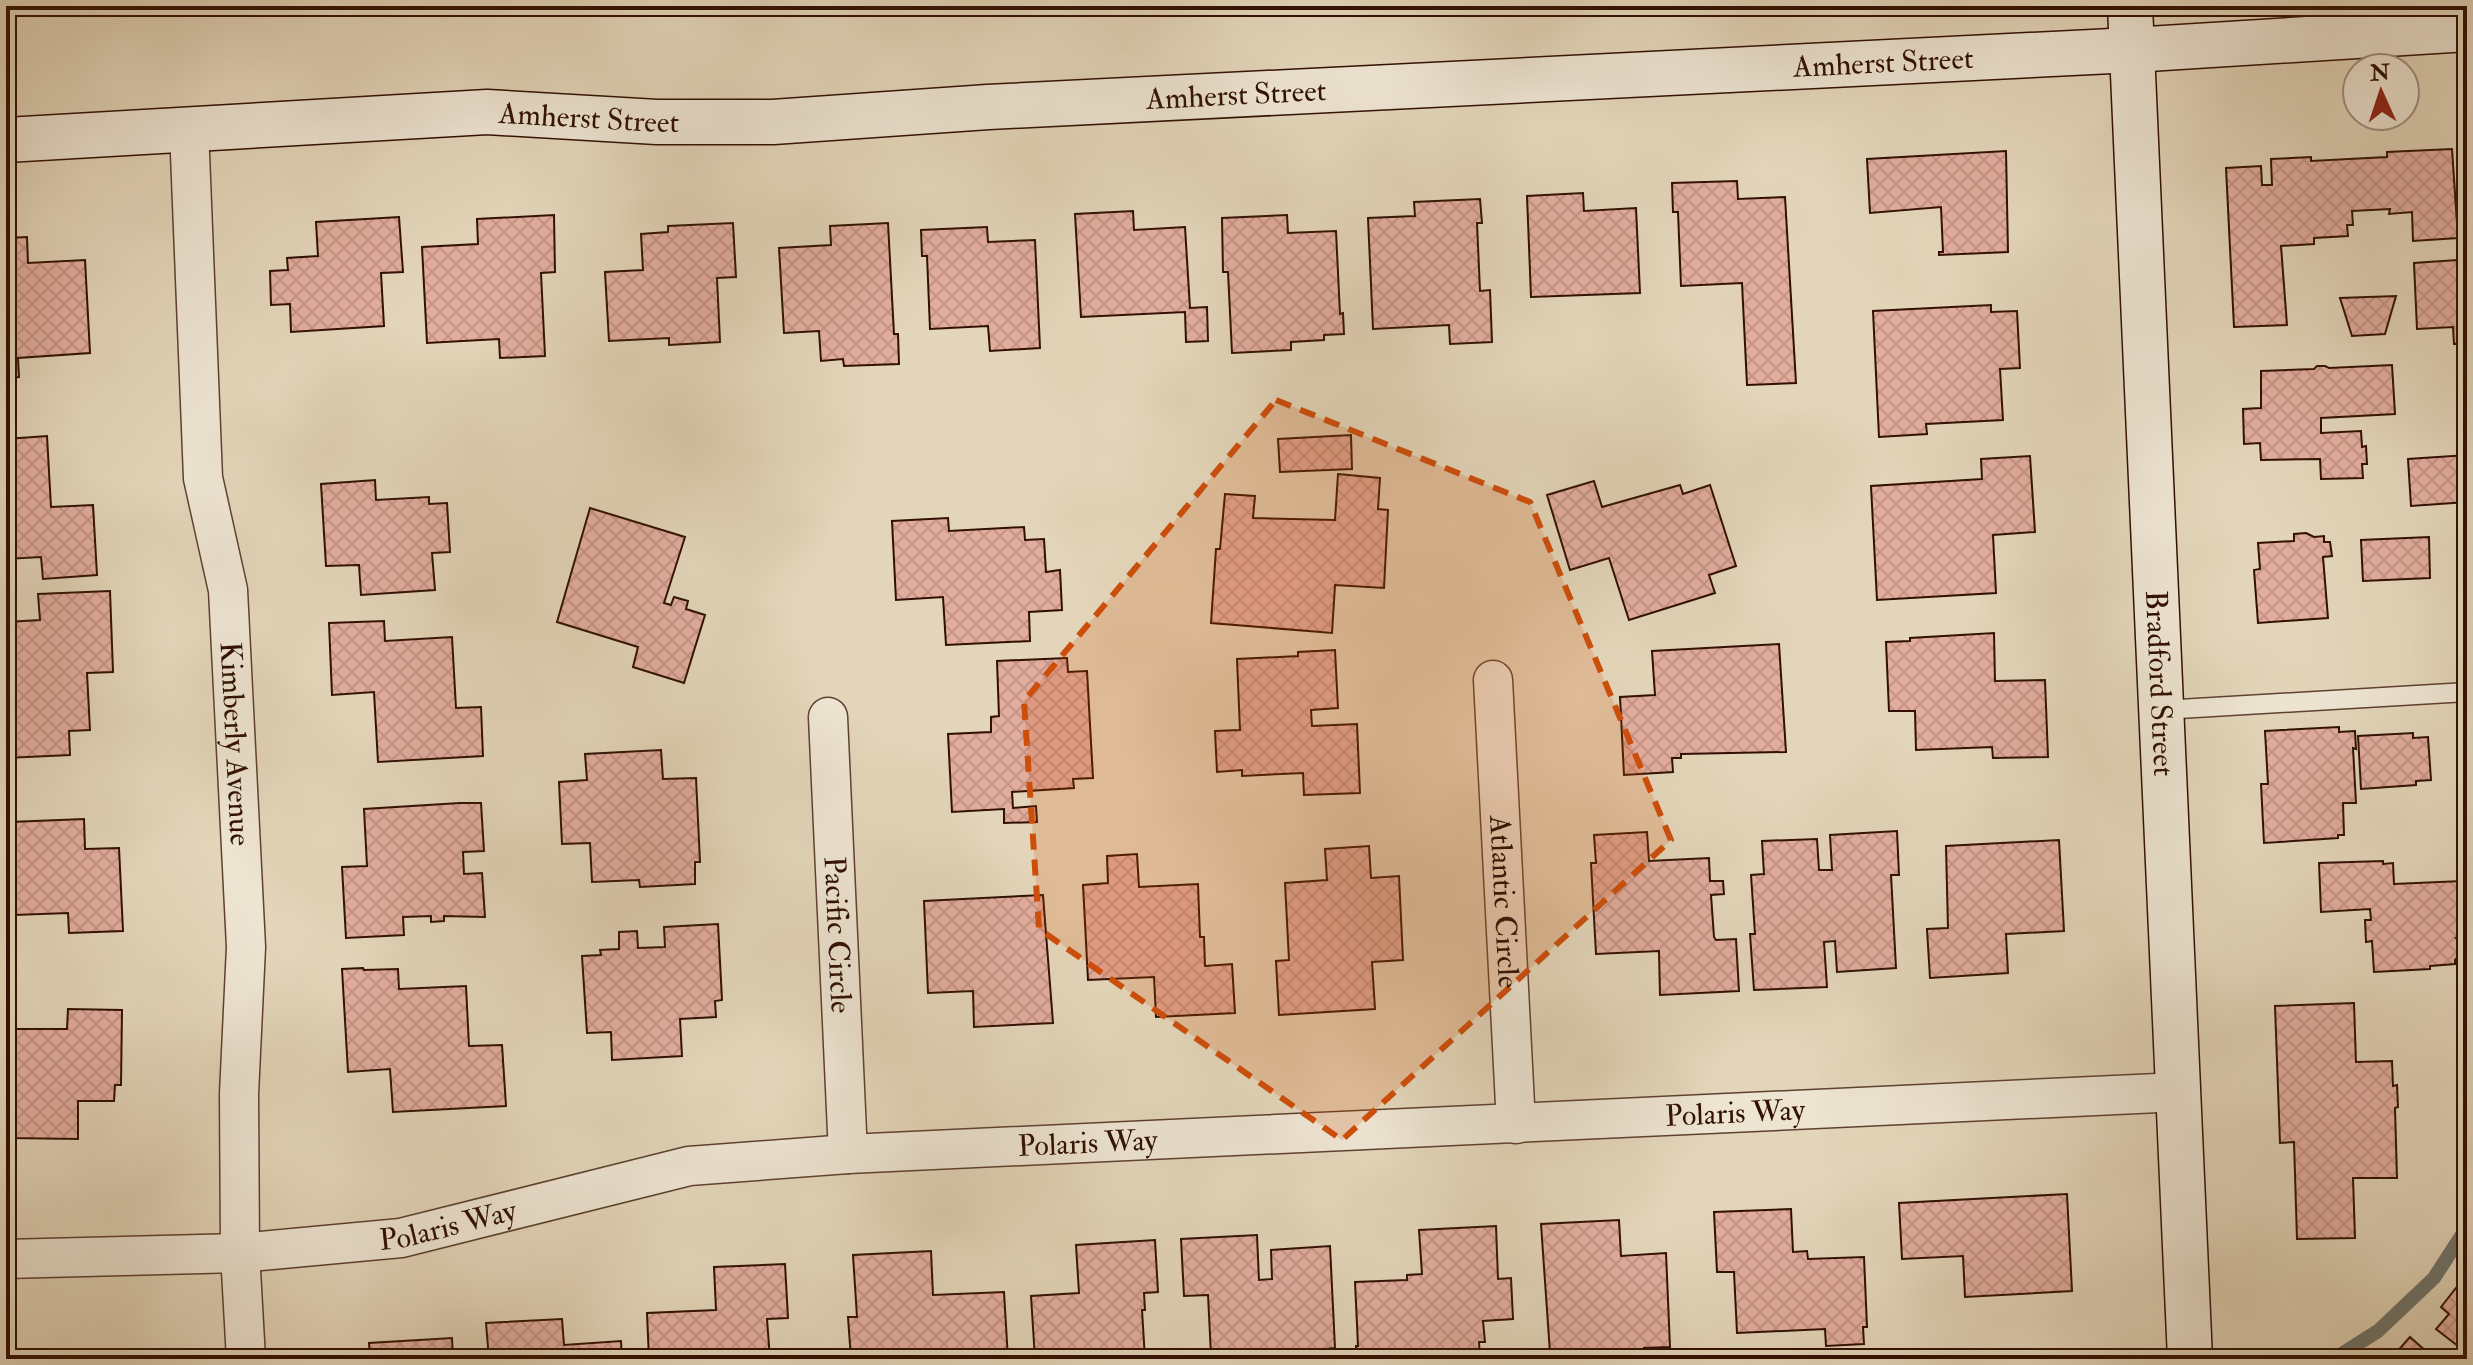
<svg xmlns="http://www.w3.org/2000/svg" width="2473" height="1365" font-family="'IM FELL Double Pica',serif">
	<defs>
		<pattern id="building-cross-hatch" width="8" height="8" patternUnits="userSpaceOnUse" patternTransform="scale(2)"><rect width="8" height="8" fill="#e3ad9e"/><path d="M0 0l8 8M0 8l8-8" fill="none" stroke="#c39486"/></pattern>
	</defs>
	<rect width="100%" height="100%" fill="#e3d5b9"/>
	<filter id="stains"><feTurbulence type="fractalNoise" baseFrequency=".0025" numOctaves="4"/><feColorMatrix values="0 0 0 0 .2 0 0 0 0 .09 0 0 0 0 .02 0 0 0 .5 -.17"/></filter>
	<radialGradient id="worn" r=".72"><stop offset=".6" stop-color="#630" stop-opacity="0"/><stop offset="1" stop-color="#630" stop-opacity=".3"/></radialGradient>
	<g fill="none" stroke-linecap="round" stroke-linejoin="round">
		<path stroke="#6e756d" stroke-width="14" d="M2334,1359l44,-28 56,-53 33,-51"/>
	</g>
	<path fill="url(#building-cross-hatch)" stroke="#311003" stroke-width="2" d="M6,6h40l1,8 -41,2z
		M147,6h70l-69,4z
		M2452,149l6,89 -45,3 -1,-29 -23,2 1,-5 -38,2 1,14h-6l1,11 -34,2v6l-33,2 6,79 -53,2 -8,-159 35,-2 1,19h10l-1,-26 40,-2v4l76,-4v-5z
		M2006,151l2,101 -69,3v-3h4l-2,-45 -71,6 -3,-54z
		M1737,181l1,18 47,-2 11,186 -49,2 -5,-102 -61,3 -3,-74h-5l-1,-29z
		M1583,193l1,18 52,-3 4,85 -109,4 -4,-101z
		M1480,199l2,24h-5l3,68 10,-1 2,52 -42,2 -1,-19 -76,4 -5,-111 47,-2 -1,-14z
		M1133,211l1,19 51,-3 5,81 17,-1 1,34 -22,1 -1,-30 -104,5 -6,-103z
		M554,215l1,57 -14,1 4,83 -45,2 -1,-19 -72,4 -5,-96 56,-3 -1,-25z
		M1287,215l1,18 48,-2 4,83 3,-1 1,21 -20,1v5l-33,2v8l-59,3 -4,-81h-5l-1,-54z
		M399,217l4,55 -22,1 3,53 -93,6 -1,-28 -19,1 -1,-34 18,-1 -1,-12 31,-2 -2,-34z
		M733,223l3,54 -19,1 3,64 -51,3v-7l-60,3 -4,-69 38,-2 -2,-36 27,-2v-6z
		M888,223l6,111h4l1,30 -55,2 -1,-7 -22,2 -2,-30 -35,2 -5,-85 52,-3 -1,-19z
		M987,227l1,15 47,-2 5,108 -50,3 -2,-25 -58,3 -3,-73h-5l-1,-26z
		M27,237l1,26 57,-3 5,93 -72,5 1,19 -13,1v-140z
		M2457,260l3,68h7v16h-13l-1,-17 -36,2 -3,-66z
		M2396,296l-11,38 -33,2 -12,-38z
		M1991,305v7l26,-1 3,57 -20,1 3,51 -77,4 1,10 -48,3 -6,-126z
		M2392,365l3,49 -74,4v15l40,-2 1,16 4,-1 1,18h-5l1,14 -42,1 -1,-20 -59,1 -1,-17 -16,1 -1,-35 18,-1v-37l53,-2 3,-3h8l4,2z
		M1351,435l1,34 -72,3 -2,-33z
		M47,436l4,71 42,-2 4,70 -54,4 -2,-22 -35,2v-120z
		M2467,455v47l-56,4 -3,-47z
		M2030,456l5,76 -42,3 3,58 -119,7 -6,-114 111,-7 -1,-20z
		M1338,474l42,4 -2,31 10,1 -4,78 -49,-3 -3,48 -121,-10 5,-74h4l5,-55 30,2 -2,22 82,2z
		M375,480l1,20 53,-3v7l18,-1 3,49 -18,1 3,37 -74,5 -2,-30 -33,1 -5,-82z
		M1594,481l8,26 78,-22 3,9 27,-9 26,81 -27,9 6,18 -86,27 -20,-62 -39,12 -23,-75z
		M590,508l95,29 -21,66 7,2 3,-8 14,4 -2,8 19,6 -21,68 -51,-16 5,-20 -81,-25z
		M948,518l1,13 75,-4 1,13 19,-1 2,33 14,-2 2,40 -33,2 1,29 -84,4 -3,-48 -47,3 -4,-79z
		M2306,533l8,4 10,-1v6h6l2,14 -9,1 5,61 -70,5 -4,-53 6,-1 -2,-26 36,-2v-7z
		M2429,537l1,41 -67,3 -2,-41z
		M110,591l3,81 -26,1 3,57 -21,1 1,24 -64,3v-136l34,-2 -2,-26z
		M384,621l1,20 67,-4 4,71 25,-1 2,49 -105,6 -4,-70 -42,3 -3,-72z
		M1994,633l1,48 50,-1 3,77 -55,1 -1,-11 -76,3 -1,-39h-26l-3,-69 24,-1v-3z
		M1779,644l7,108 -105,2v4h-9l1,14 -49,3 -4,-78 35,-2 -3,-44z
		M1335,650l3,58 -27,2 1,16 45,-2 3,69 -56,2 -1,-22 -61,3v-6l-25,2 -2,-41 25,-1 -3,-71 61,-3v-4z
		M1067,658l1,14 19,-1 6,107 -20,1 1,9 -62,4 1,16 23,-2 1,16 -33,1v-14l-52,3 -4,-78 43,-2v-15l8,-1 -2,-55z
		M2339,727v5l16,-1 1,18 -3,-1 3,55h-13l1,32h-6v3l-74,5 -3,-59h7l-3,-53z
		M2413,733v5l15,-1 3,43 -15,1v4l-55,4 -3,-53z
		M661,750l2,29 33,-1 4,84h-5v22l-55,3 -1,-7 -47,2 -2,-39 -28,1 -3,-62 28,-2 -2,-26z
		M460,803h21l3,48 -21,1 1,22 18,-1 3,44 -41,-1v5l-13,1v-6l-28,1 1,18 -58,3 -4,-71 25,-1 -3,-57z
		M84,819l1,30 34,-1 4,83 -54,2 -1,-20 -54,2 -4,-93z
		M1897,831l2,44h-8l5,93 -59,4 -2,-31 -11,1 3,45 -73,3 -4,-56h5l-4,-59 13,-1 -2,-33 55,-2 2,31h13l-2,-35z
		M1647,832l2,29 60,-3 1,23h13l1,13 -13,1 3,42 2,3 20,-1 3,52 -79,4 -1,-44 -63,3 -5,-91h5l-2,-28z
		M2059,840l5,91 -58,3 2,39 -78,5 -3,-49 21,-1 -2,-82z
		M1369,846l2,32 28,-2 4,84 -31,2 3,47 -96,6 -3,-54 13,-1 -4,-77 42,-3 -2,-31z
		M1137,854l2,33 59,-3 2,53h4l1,29 27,-2 3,49 -79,4 -2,-40 -66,3 -5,-95 25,-2 -1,-27z
		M2383,861v3l10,-1 1,21 68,-3 3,57h-9l4,6 1,10 -6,6v4l-25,2v3l-56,3 -2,-31 -6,1 -1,-22h6l-1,-11 -49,3 -2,-49z
		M1043,895l10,128 -79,4 -1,-36 -45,2 -4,-92z
		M718,924l4,76 -7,1 1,16 -36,2 2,37 -70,4 -1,-28 -24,1 -5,-77 19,-1 -1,-5 19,-1v-17l18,-1 1,17 27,-1 -1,-20z
		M363,968l1,2 34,-1 1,20 67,-3 3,60 33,-1 4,61 -113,6 -3,-43 -42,3 -6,-103z
		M2354,1003l2,59 36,-1 1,25 4,-1 1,22 -3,1 2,70h-44l2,60 -58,1 -3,-97 -14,1 -5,-137z
		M68,1009l54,1 -1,75h-6l-1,16h-36v38l-69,-1 -3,-109h61z
		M2067,1194l5,97 -107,6 -2,-41 -61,3 -3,-56z
		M1791,1209l2,43 14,-1 1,8 56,-2 3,70h-4l1,17 -38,2 -1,-17 -88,4 -3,-61h-17l-3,-60z
		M1619,1220l2,36 45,-3 4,94 -26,1 1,11h-79v-7l-16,1 -9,-129z
		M1496,1226l2,53 13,-1 2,41 -30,2 2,21h-6l1,17h-124v-13h2l-3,-64 52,-2v-5l15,-1 -3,-44z
		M1257,1235l2,45 13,-1 -1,-29 59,-4 5,102 -9,1v10h-112l-1,-4h-2l-3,-60 -24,1 -3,-57z
		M1155,1240l3,52 -14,1 1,17h-3l3,49h-110l-4,-63 48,-3 -3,-48z
		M931,1251l2,44 71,-3 4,67h-157l-3,-42h9l-4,-62z
		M785,1264l3,54 -21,1 3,40h-121l-2,-46 69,-3 -2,-43z
		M2467,1274v79l-31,-24 13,-15 -8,-7z
		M562,1319l2,26 57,-4 1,18h-133l-3,-36z
		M2410,1337l25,22h-34l-6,-5z
		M452,1338l1,21h-83l-1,-16z"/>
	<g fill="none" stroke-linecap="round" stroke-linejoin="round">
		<defs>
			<path id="lane" d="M2162,710l305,-18"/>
			<g id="street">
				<path id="s1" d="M189,129l14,349 25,112 18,357 -7,147 1,159 6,106"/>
				<path id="s2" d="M1493,680l23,444"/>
				<path id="s3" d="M828,717l20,437"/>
				<path id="s4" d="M6,1259l234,-6 161,-15 288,-72 159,-12 1332,-62"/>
			</g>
			<g id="secondary">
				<path id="s5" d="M2130,6l60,1353"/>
				<path id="s6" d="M6,140l481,-28 170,10h116l215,-15 1144,-57 335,-21"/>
			</g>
		</defs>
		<use href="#lane" stroke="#5e4130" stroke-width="21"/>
		<use href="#street" stroke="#5e4130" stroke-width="41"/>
		<use href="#secondary" stroke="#311003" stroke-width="47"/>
		<use href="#lane" stroke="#ede4d2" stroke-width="18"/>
		<use href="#street" stroke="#ede4d2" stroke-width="38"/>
		<use href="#secondary" stroke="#ede4d2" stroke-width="44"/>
	</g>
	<path fill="#cd4e0b" fill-opacity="0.2" stroke="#cd4e0b" stroke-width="6" stroke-dasharray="16 10" stroke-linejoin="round" d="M1276,400l254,102 141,338 -329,300 -303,-211 -15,-228z"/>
	<g text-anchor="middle" stroke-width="8" stroke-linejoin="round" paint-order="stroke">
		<g font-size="30" fill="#311003" stroke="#ede4d2">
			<text dy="10" stroke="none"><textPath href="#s6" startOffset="1880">Amherst Street</textPath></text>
			<text dy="10" stroke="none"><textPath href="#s6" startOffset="1232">Amherst Street</textPath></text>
			<text dy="10" stroke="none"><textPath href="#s6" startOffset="584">Amherst Street</textPath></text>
			<text dy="10" stroke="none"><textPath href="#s5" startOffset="678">Bradford Street</textPath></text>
			<text dy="10" stroke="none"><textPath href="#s1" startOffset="618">Kimberly Avenue</textPath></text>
			<text dy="10" stroke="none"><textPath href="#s2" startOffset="222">Atlantic Circle</textPath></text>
			<text dy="10" stroke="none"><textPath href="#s3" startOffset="218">Pacific Circle</textPath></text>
			<text dy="10" stroke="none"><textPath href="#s4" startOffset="1740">Polaris Way</textPath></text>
			<text dy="10" stroke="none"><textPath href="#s4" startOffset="1092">Polaris Way</textPath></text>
			<text dy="10" stroke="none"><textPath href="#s4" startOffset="444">Polaris Way</textPath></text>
		</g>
	</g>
	<rect width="2473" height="1365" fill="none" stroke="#e3d5b9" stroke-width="32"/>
	<rect x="8" y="8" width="2457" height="1349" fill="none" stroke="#311003" stroke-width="4"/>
	<rect x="16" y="16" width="2441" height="1333" fill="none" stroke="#311003" stroke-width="2"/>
	<g transform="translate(2381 92) rotate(357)"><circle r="38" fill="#ede4d2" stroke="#a28f7f" stroke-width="2"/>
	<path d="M0-6L14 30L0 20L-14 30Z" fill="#8f2418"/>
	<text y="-12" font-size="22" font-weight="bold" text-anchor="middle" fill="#311003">N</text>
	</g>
	<rect width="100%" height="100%" filter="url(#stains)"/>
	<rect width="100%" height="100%" fill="url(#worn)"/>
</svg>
